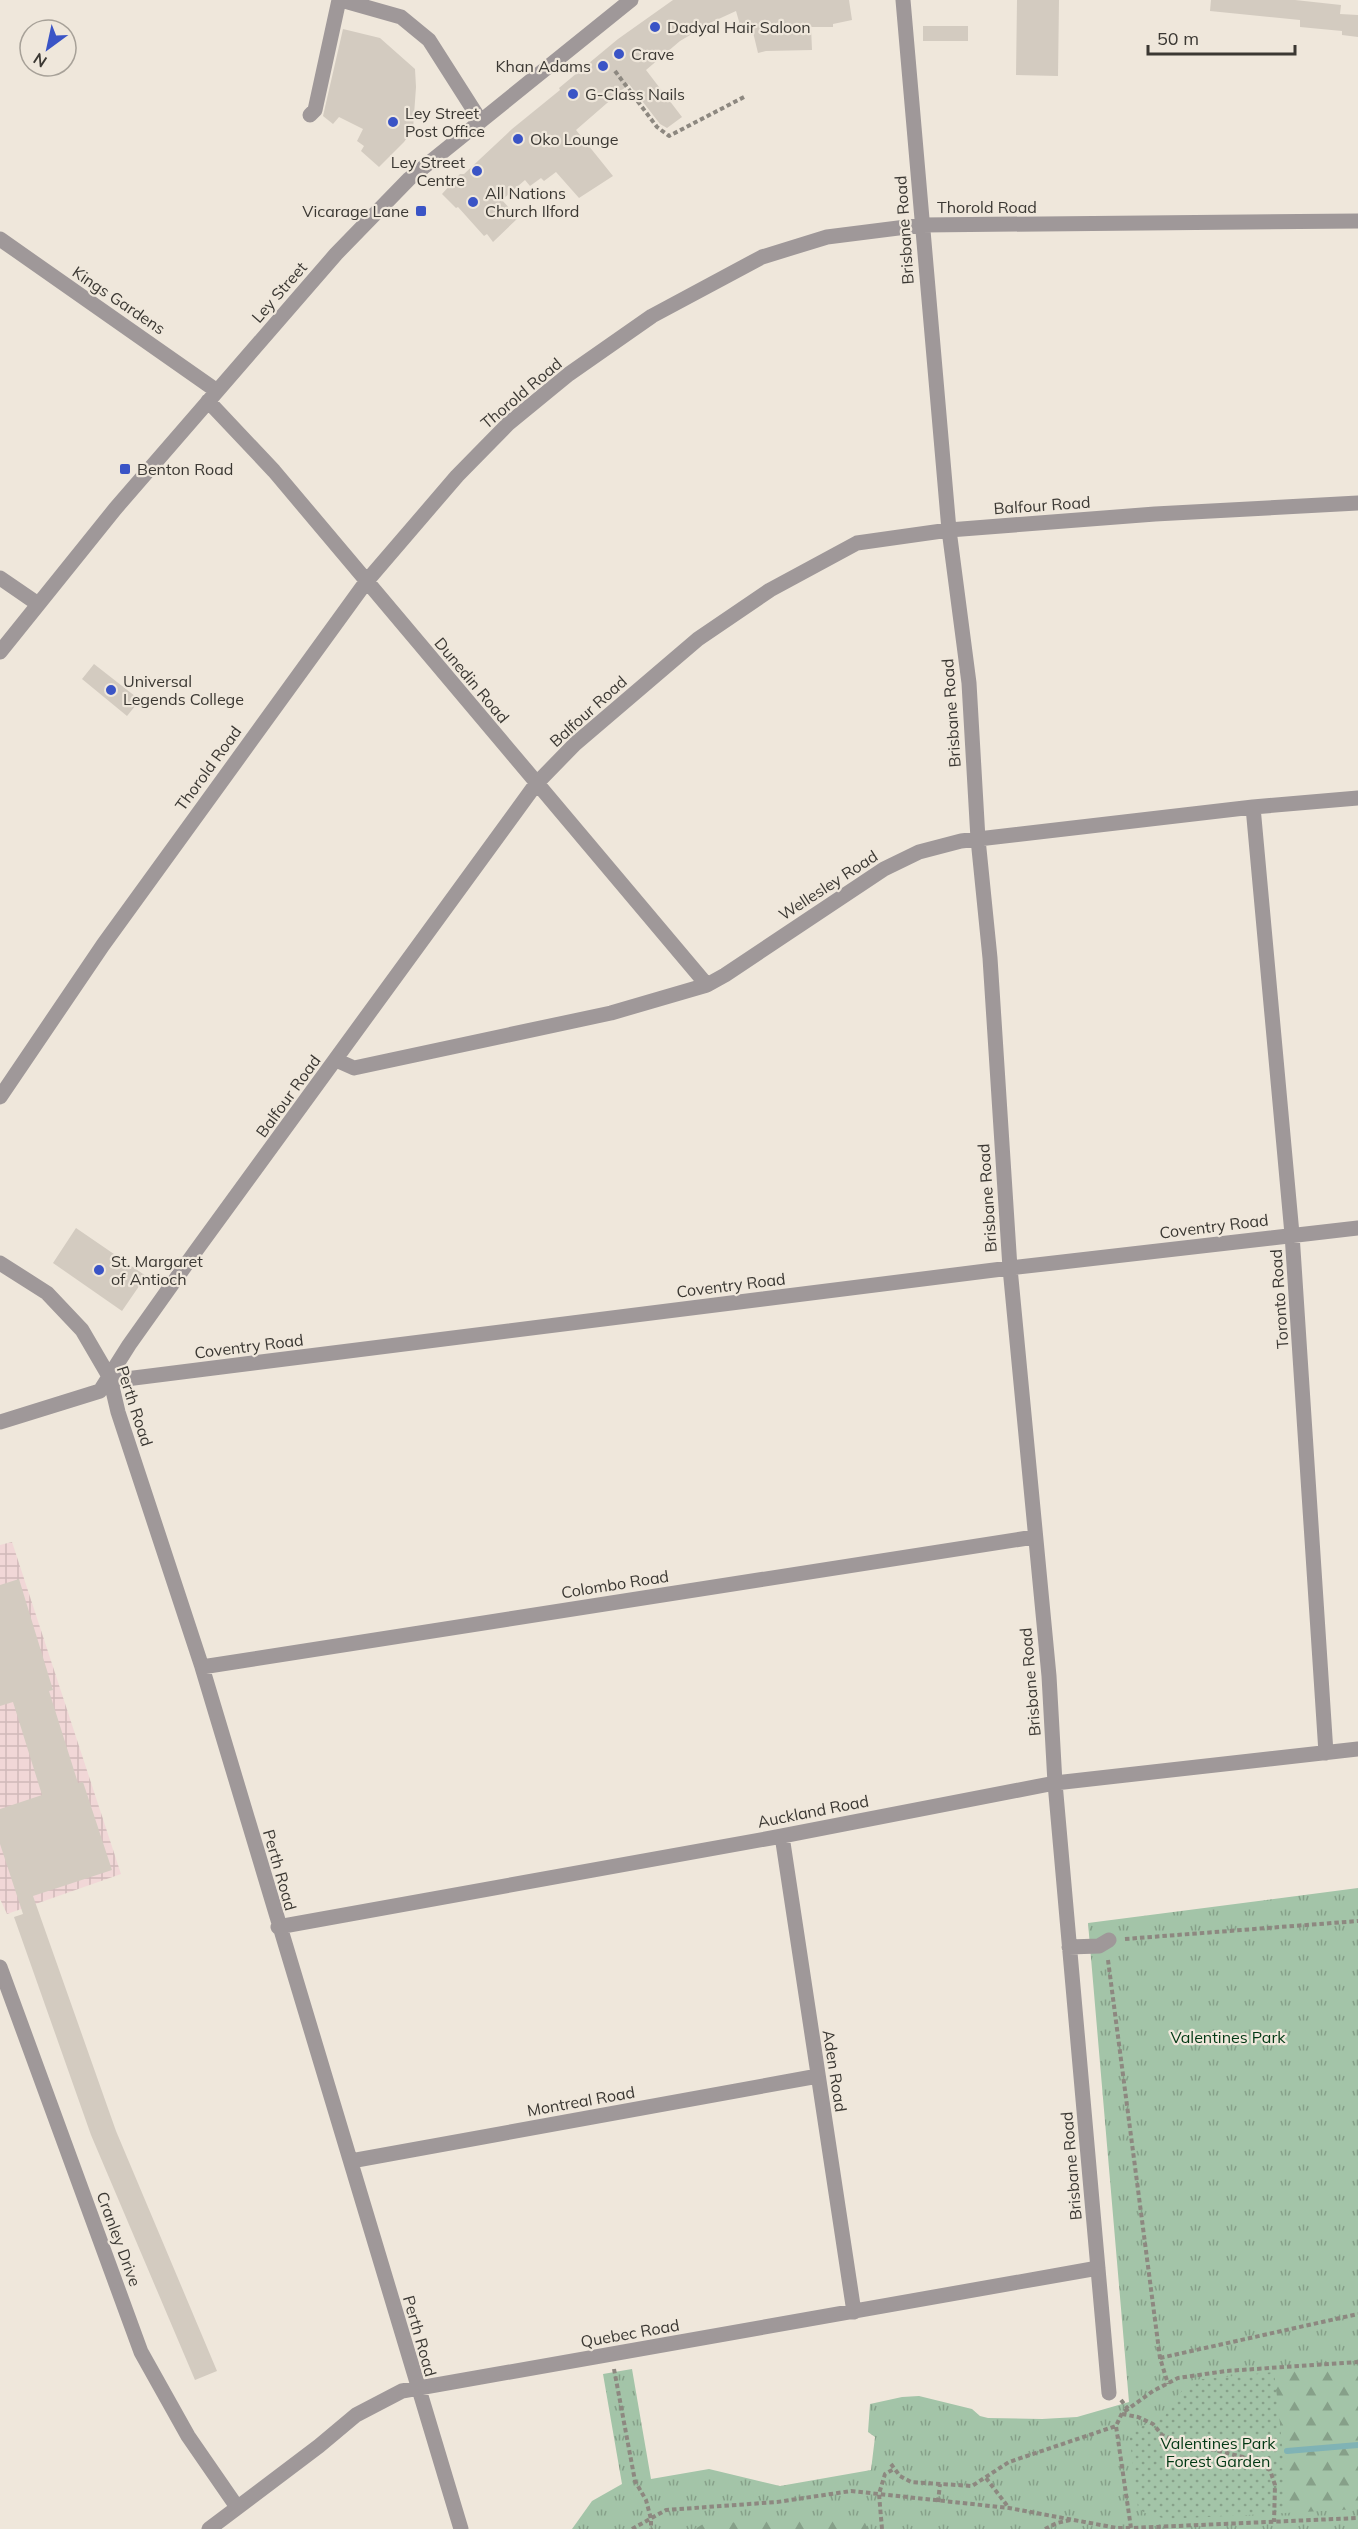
<svg xmlns="http://www.w3.org/2000/svg" width="1358" height="2529" font-family="Mulish,sans-serif">
	<defs>
		<pattern id="industrial-grid" width="8" height="8" patternUnits="userSpaceOnUse" patternTransform="scale(1.5)"><rect width="8" height="8" fill="#f1d7d7"/><path d="M0 4h8M4 0v8" fill="none" stroke="#d0b9b9"/></pattern>
		<pattern id="grass-tufts" width="24" height="20" patternUnits="userSpaceOnUse" patternTransform="scale(1.5)"><rect width="24" height="20" fill="#a3c4a8"/><path d="M3 7l-1-3M5 7V3M7 7l1-3M15 17l-1-3M17 17v-4M19 17l1-3" fill="none" stroke="#86a089"/></pattern>
		<pattern id="forest-firs" width="22" height="20" patternUnits="userSpaceOnUse" patternTransform="scale(1.5)"><rect width="22" height="20" fill="#a3c4a8"/><path d="M5 1l3.5 6h-7zM16 11l3.5 6h-7z" fill="#86a089"/></pattern>
		<pattern id="garden-dots" width="8" height="8" patternUnits="userSpaceOnUse" patternTransform="scale(1.5)"><rect width="8" height="8" fill="#a3c4a8"/><path d="M2 2h.1M6 6h.1" fill="none" stroke="#86a089" stroke-width="1.8" stroke-linecap="round"/></pattern>
	</defs>
	<rect width="100%" height="100%" fill="#efe7db"/>
	<path fill="url(#industrial-grid)" d="M12,1542l109,332 -114,40 -7,-15v-354z"/>
	<path fill="url(#grass-tufts)" d="M1358,1888v641h-786l20,-28 30,-17 -19,-110 29,-5 19,110 58,-10 71,17 91,-16 4,-33 -7,-5 2,-28 32,-7 17,-1 53,13 8,7 8,2 54,1 35,-2 52,-15 -41,-479z"/>
	<path fill="url(#forest-firs)" d="M1358,2366v143l-73,4v-42l-11,-99z
		M781,2520h67l17,3 3,6h-173l8,-5z"/>
	<path fill="url(#garden-dots)" d="M1274,2372l11,99v42l-119,6 -21,-6 -7,-5 -9,-76 36,-16 8,-16 20,-20z"/>
	<g fill="none" stroke-linecap="round" stroke-linejoin="round">
		<path stroke="#80b3b5" stroke-width="6" d="M1287,2451l71,-6"/>
	</g>
	<path fill="#d3cbc0" d="M673,0h176l3,20 -19,4v3h-22l1,23 -46,1 -8,2 -6,-25 -10,4 -6,-21 -24,11 -32,19 -34,29 36,47 -15,11 -7,-4 -31,-40 -53,46 37,46 -34,22 -23,-26 -12,9 -3,-3 -11,8 -5,-6 -23,20 16,18 -25,24 -6,-8 -3,2 -26,-29 -2,1 -14,-14 18,-20h4l48,-45 48,-39 -1,-2 59,-49z
		M1017,0h42l-1,76 -42,-1z
		M1211,0h84l46,5 -1,9 18,1v22l-16,-2v-4l-42,-4v-7l-90,-9z
		M923,26h45v15h-45z
		M343,29l37,9 35,31 1,18 -3,42 -9,13 -25,25 -18,-16 3,-5 -7,-5 6,-12 -24,-12 -6,7 -10,-8z
		M94,664l46,36 -13,16 -45,-37z
		M76,1228l70,48 -24,35 -69,-48z
		M19,1579l34,111 -4,1 29,92 5,-1 29,88 -79,26 83,235 101,240 -22,9 -104,-245 -77,-218 9,-3 -23,-70v-35l42,-14 -29,-93 -13,4v-121z"/>
	<g fill="none" stroke-linecap="round" stroke-linejoin="round">
		<path stroke="#8d8880" stroke-width="4" stroke-dasharray="4.5 3" stroke-linecap="butt" d="M615,71l42,56 12,9 77,-40
			M1125,1939l233,-18
			M1108,1960l52,398 8,26
			M1160,2358l198,-44
			M614,2369l21,112 11,19 5,19v10
			M1121,2400l7,9 25,-18 25,-13 48,-7 132,-9
			M1128,2409l-6,4 -6,13 15,102 227,-10
			M1122,2414l16,3 15,7 9,11 12,5 69,17 27,13 5,15 -1,37
			M891,2464l9,12 11,6 61,4 37,-24 107,-36
			M986,2478l23,30
			M938,2502l2,-18
			M632,2529l34,-19 111,-8 74,-11 158,17 108,20h14
			M882,2529l-3,-35 6,-20 9,-5
			M1045,2529l12,-6 13,-3"/>
		<path stroke="#9f9899" stroke-width="15" d="M341,0l60,17 28,23 51,80
			M903,0l46,530 20,153 9,156 12,119 20,310 39,408 6,107 54,610
			M310,115l5,-5 24,-110
			M0,239l217,152
			M208,401l66,70 433,514
			M0,578l38,26
			M0,652l115,-143 221,-255 73,-75 222,-179
			M1253,807l39,427 34,519
			M336,1060l18,8 257,-55 96,-28 18,-10 159,-106 35,-17 42,-11 292,-34 105,-9
			M0,1097l103,-152 263,-363 91,-106 51,-52 61,-50 83,-58 110,-59 65,-20 95,-12 436,-4
			M0,1263l47,30 35,37 28,48 8,34 84,255 259,862
			M110,1378l16,1 884,-111 348,-40
			M0,1422l100,-31 29,-46 66,-93 341,-468 39,-40 123,-105 72,-49 87,-47 92,-13 206,-16 203,-11
			M202,1667l832,-130
			M782,1836l72,476
			M278,1927l504,-91 273,-53 303,-34
			M1069,1947l30,-1 10,-6
			M0,1967l141,385 47,84 49,71
			M351,2161l467,-85
			M209,2529l110,-83 37,-31 46,-24 696,-123"/>
	</g>
	<g fill="#3a54c6" stroke="#efe7db" stroke-width="2">
		<circle cx="655" cy="27" r="6"/>
		<circle cx="619" cy="54" r="6"/>
		<circle cx="603" cy="66" r="6"/>
		<circle cx="573" cy="94" r="6"/>
		<circle cx="393" cy="122" r="6"/>
		<circle cx="518" cy="139" r="6"/>
		<circle cx="477" cy="171" r="6"/>
		<circle cx="473" cy="202" r="6"/>
		<rect x="415" y="205" width="12" height="12" rx="3"/>
		<rect x="119" y="463" width="12" height="12" rx="3"/>
		<circle cx="111" cy="690" r="6"/>
		<circle cx="99" cy="1270" r="6"/>
	</g>
	<g text-anchor="middle" stroke-width="4.5" stroke-linejoin="round" paint-order="stroke">
		<g font-size="16" fill="#3b3833" stroke="#efe7db" text-anchor="start">
			<text x="667" y="33">Dadyal Hair Saloon</text>
			<text x="631" y="60">Crave</text>
			<text x="591" y="72" text-anchor="end">Khan Adams</text>
			<text x="585" y="100">G-Class Nails</text>
			<text x="405" y="119">Ley Street<tspan x="405" dy="18">Post Office</tspan></text>
			<text x="530" y="145">Oko Lounge</text>
			<text x="465" y="168" text-anchor="end">Ley Street<tspan x="465" dy="18">Centre</tspan></text>
			<text x="485" y="199">All Nations<tspan x="485" dy="18">Church Ilford</tspan></text>
			<text x="409" y="217" text-anchor="end">Vicarage Lane</text>
			<text x="137" y="475">Benton Road</text>
			<text x="123" y="687">Universal<tspan x="123" dy="18">Legends College</tspan></text>
			<text x="111" y="1267">St. Margaret<tspan x="111" dy="18">of Antioch</tspan></text>
		</g>
		<g font-size="16" fill="#3b3833" stroke="#efe7db">
			<text x="987" y="213">Thorold Road</text>
			<text transform="translate(904 230) rotate(-94)" y="6">Brisbane Road</text>
			<text transform="translate(279 292) rotate(-49)" y="6">Ley Street</text>
			<text transform="translate(119 300) rotate(34)" y="6">Kings Gardens</text>
			<text transform="translate(521 393) rotate(-40)" y="6">Thorold Road</text>
			<text transform="translate(1042 505) rotate(-4)" y="6">Balfour Road</text>
			<text transform="translate(472 680) rotate(50)" y="6">Dunedin Road</text>
			<text transform="translate(588 711) rotate(-42)" y="6">Balfour Road</text>
			<text transform="translate(951 713) rotate(-94)" y="6">Brisbane Road</text>
			<text transform="translate(208 768) rotate(-54)" y="6">Thorold Road</text>
			<text transform="translate(828 885) rotate(-33)" y="6">Wellesley Road</text>
			<text transform="translate(288 1096) rotate(-54)" y="6">Balfour Road</text>
			<text transform="translate(987 1198) rotate(-94)" y="6">Brisbane Road</text>
			<text transform="translate(1214 1226) rotate(-7)" y="6">Coventry Road</text>
			<text transform="translate(731 1285) rotate(-7)" y="6">Coventry Road</text>
			<text transform="translate(1279 1299) rotate(-94)" y="6">Toronto Road</text>
			<text transform="translate(249 1346) rotate(-7)" y="6">Coventry Road</text>
			<text transform="translate(135 1406) rotate(72)" y="6">Perth Road</text>
			<text transform="translate(615 1584) rotate(-9)" y="6">Colombo Road</text>
			<text transform="translate(1030 1682) rotate(-95)" y="6">Brisbane Road</text>
			<text transform="translate(813 1811) rotate(-11)" y="6">Auckland Road</text>
			<text transform="translate(280 1870) rotate(74)" y="6">Perth Road</text>
			<text transform="translate(835 2071) rotate(81)" y="6">Aden Road</text>
			<text transform="translate(581 2101) rotate(-10)" y="6">Montreal Road</text>
			<text transform="translate(1071 2166) rotate(-95)" y="6">Brisbane Road</text>
			<text transform="translate(119 2239) rotate(70)" y="6">Cranley Drive</text>
			<text transform="translate(630 2333) rotate(-10)" y="6">Quebec Road</text>
			<text transform="translate(420 2336) rotate(74)" y="6">Perth Road</text>
		</g>
		<g font-size="16" fill="#003813" stroke="#efe7db">
			<text x="1228" y="2043">Valentines Park</text>
			<text x="1218" y="2449">Valentines Park<tspan x="1218" dy="18">Forest Garden</tspan></text>
		</g>
	</g>
	<g transform="translate(48 48) rotate(213)"><circle r="28" fill="#efe7db" stroke="#a7a198" stroke-width="1.5"/>
	<path d="M0-4.5L10 22L0 15L-10 22Z" fill="#3a54c6"/>
	<text y="-9" font-size="16" font-weight="bold" text-anchor="middle" fill="#3b3833">N</text>
	</g>
	<path d="M1148 45v9h147v-9" fill="none" stroke="#3b3833" stroke-width="3"/>
	<text x="1157" y="45" font-size="18" fill="#3b3833" stroke="#efe7db" stroke-width="4.5" paint-order="stroke">50 m</text>
</svg>
